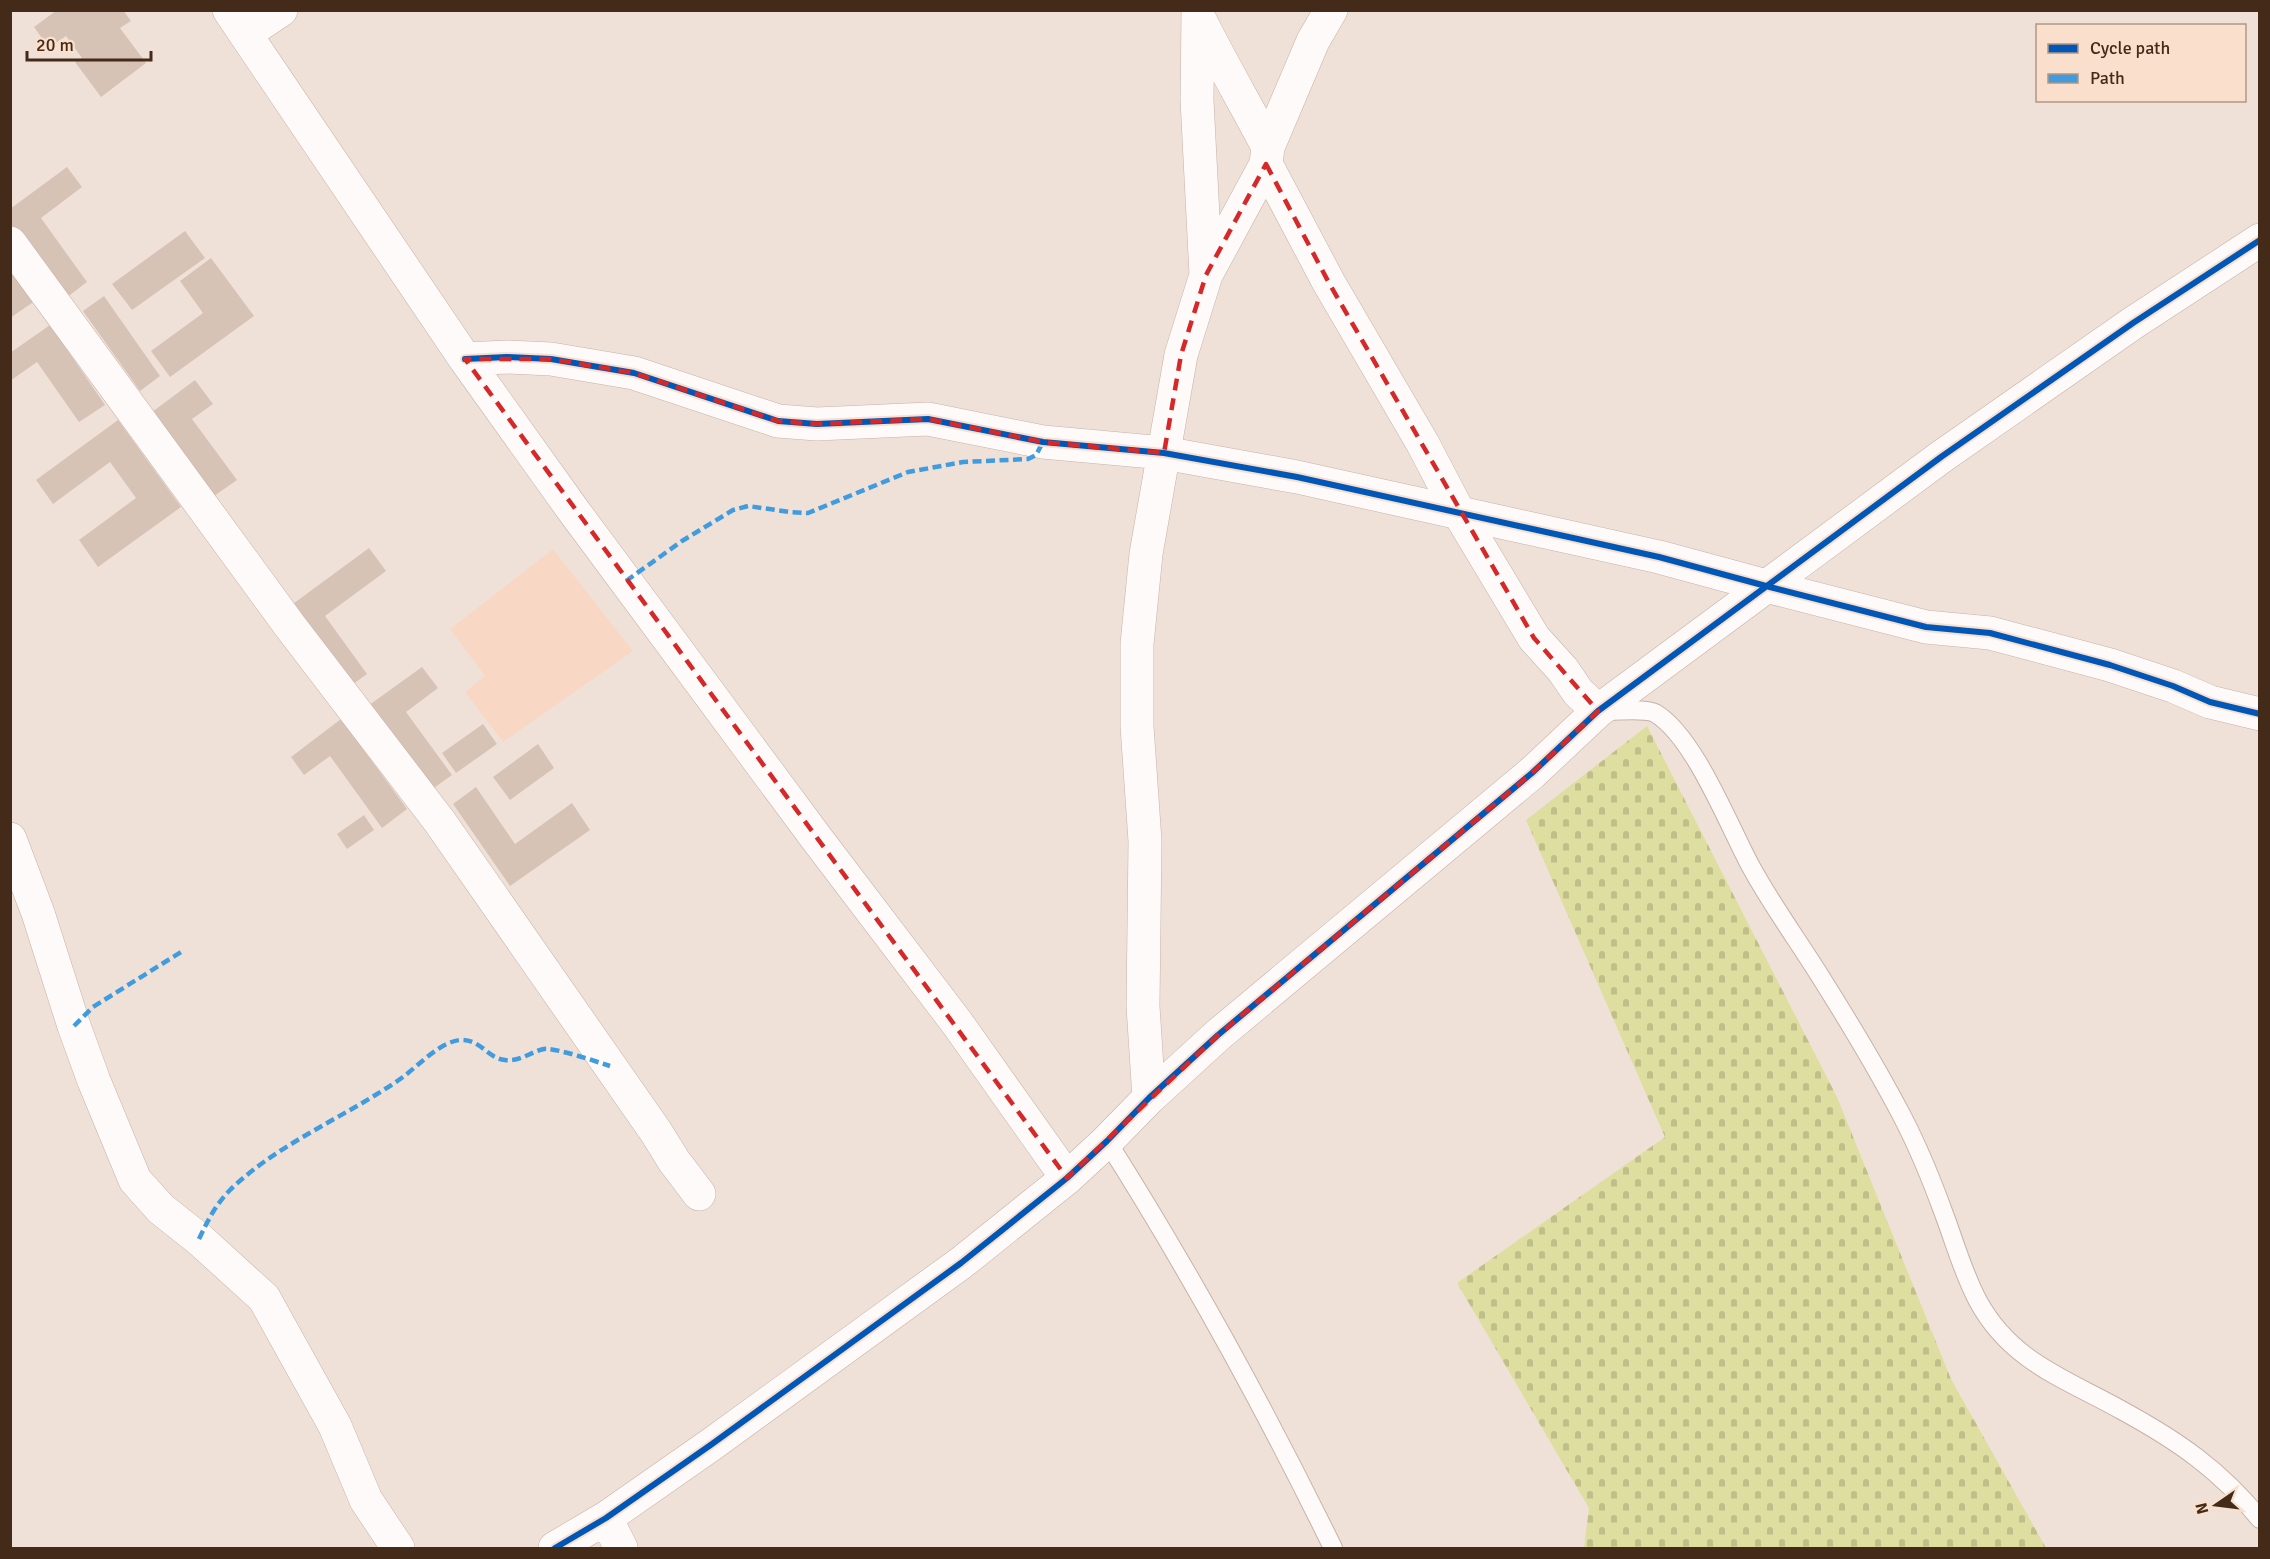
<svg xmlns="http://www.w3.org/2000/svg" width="2270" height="1559" font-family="Signika,sans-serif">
	<defs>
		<pattern id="cemetery-stones" width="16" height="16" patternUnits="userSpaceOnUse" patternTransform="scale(1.5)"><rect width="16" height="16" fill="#dedea0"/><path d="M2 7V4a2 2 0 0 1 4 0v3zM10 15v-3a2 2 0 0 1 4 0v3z" fill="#c0bf89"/></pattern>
	</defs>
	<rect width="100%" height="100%" fill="#f0e1d8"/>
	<path fill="#f8d8c4" d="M553,549l80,102 -130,91 -38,-50 20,-16 -35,-47z"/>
	<path fill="url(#cemetery-stones)" d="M1647,726l190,371 114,282 95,169h-462l5,-40 -132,-225 208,-146 -139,-317z"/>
	<path fill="#d6c3b6" d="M57,10h66l8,11 -11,7 26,35 -45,34 -26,-35 7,-4 -16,-22 -17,12 -15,-21z
		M67,167l15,20 -41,31 46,64 -21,16 -56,-75v-14z
		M185,231l20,27 -73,52 -20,-26z
		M211,258l43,58 -84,61 -19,-26 52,-38 -23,-32z
		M10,267l25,34 -25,17z
		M104,296l56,80 -20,15 -57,-80z
		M50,325l55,80 -26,17 -42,-60 -27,19v-28z
		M195,380l18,24 -21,15 45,61 -23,16 -62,-84z
		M118,420l63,87 -83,60 -19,-27 57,-42 -26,-36 -57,42 -17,-24z
		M369,548l17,23 -61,45 42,58 -22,16 -59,-81z
		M422,667l16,21 -32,24 46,63 -25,18 -62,-85z
		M341,719l66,90 -25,19 -52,-72 -26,19 -13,-18z
		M483,724l14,20 -41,29 -14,-20z
		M538,744l16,24 -44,32 -17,-23z
		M476,787l39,57 57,-41 18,27 -80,56 -57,-82z
		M364,815l10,15 -27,19 -10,-15z"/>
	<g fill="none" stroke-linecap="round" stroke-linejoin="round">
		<defs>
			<path id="service" d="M1601,711c12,0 45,-3 54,2 39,23 73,111 95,152 21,39 47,74 70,111 29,46 58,94 83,142 16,31 29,63 41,96 11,29 19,59 34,87 33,61 88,78 145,110 55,30 97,59 137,108
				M1107,1141c83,131 158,268 226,407"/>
			<path id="minor" d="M229,10l236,349 108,151 244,329 140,184 110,155
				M1198,10l-1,90 9,175
				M1201,22c21,42 45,83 67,125
				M245,34l36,-24
				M1266,164l63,119 94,161 36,69 75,125 29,32 15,22 20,19
				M10,243l280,383 150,196 216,310 18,29 25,33
				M465,359l42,-2 44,2 83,14 144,48 39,3 111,-5 115,23 121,11 133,24 362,80 107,29 160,41 64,6 120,32 63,21 37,16 50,12
				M10,839l28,74 36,113 20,55 41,99 26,29 38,30 65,59 71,128 31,74 32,48
				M1149,1098l-6,-92 2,-165 -8,-115v-82l9,-90 35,-199 25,-80 60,-111 2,-17 45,-106 18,-31
				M606,1518l15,30
				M555,1548l51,-30 106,-74 249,-181 106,-85 40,-37 42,-43 69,-63 314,-262 66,-62 343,-254 192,-134 127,-83"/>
		</defs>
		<use href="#service" stroke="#c5b2a6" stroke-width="20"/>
		<use href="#minor" stroke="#c5b2a6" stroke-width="34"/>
		<use href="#service" stroke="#fdfaf9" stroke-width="18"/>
		<use href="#minor" stroke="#fdfaf9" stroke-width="33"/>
		<path stroke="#409cdf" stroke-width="4.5" stroke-dasharray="9 4.5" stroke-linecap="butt" d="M626,581l56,-40 51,-31 15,-4 42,6 18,1 100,-41 55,-10 65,-3 8,-4 7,-13
			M74,1026l19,-19 88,-55
			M199,1239c9,-19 17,-35 32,-50 49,-47 117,-73 172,-112 16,-12 37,-35 57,-37 21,-1 27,18 45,20 15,2 25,-8 39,-11 9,-2 54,13 66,17"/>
		<defs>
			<path id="cycleway" d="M465,359l42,-2 44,2 83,14 144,48 39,3 111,-5 115,23 121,11 133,24 362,80 107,29 160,41 64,6 120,32 63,21 37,16 50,12
				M555,1548l51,-30 106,-74 249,-181 106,-85 40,-37 42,-43 69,-63 314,-262 66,-62 343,-254 192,-134 127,-83"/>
		</defs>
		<use href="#cycleway" stroke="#fbdfcd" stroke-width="10"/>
		<use href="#cycleway" stroke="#0057b8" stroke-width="6"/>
	</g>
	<path fill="none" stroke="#d62828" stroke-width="4.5" stroke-dasharray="12 8" stroke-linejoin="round" d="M1266,164l63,119 205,355 64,73 -66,62 -314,262 -151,143 -602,-819h86l83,14 144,48 39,3 111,-5 115,23 121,11 17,-98 25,-80z"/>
	<rect width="2270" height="1559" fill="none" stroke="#442a18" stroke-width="24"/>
	<rect x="2036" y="24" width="210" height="78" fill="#fbdfcd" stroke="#b29785" stroke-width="1.5"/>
	<rect x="2048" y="44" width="30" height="9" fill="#0057b8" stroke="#b29785" stroke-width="1.5"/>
	<text x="2090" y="54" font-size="18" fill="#442a18">Cycle path</text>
	<rect x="2048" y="74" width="30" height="9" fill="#409cdf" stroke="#b29785" stroke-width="1.5"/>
	<text x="2090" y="84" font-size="18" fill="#442a18">Path</text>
	<g transform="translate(2216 1505) rotate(256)" stroke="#fbdfcd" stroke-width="4.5" paint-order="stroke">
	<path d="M0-4.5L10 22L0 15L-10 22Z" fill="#442a18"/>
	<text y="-9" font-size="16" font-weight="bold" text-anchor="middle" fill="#442a18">N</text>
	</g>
	<path d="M27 51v9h124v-9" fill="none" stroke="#442a18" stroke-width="3"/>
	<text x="36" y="51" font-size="18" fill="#442a18" stroke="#fbdfcd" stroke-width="4.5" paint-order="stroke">20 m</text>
</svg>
